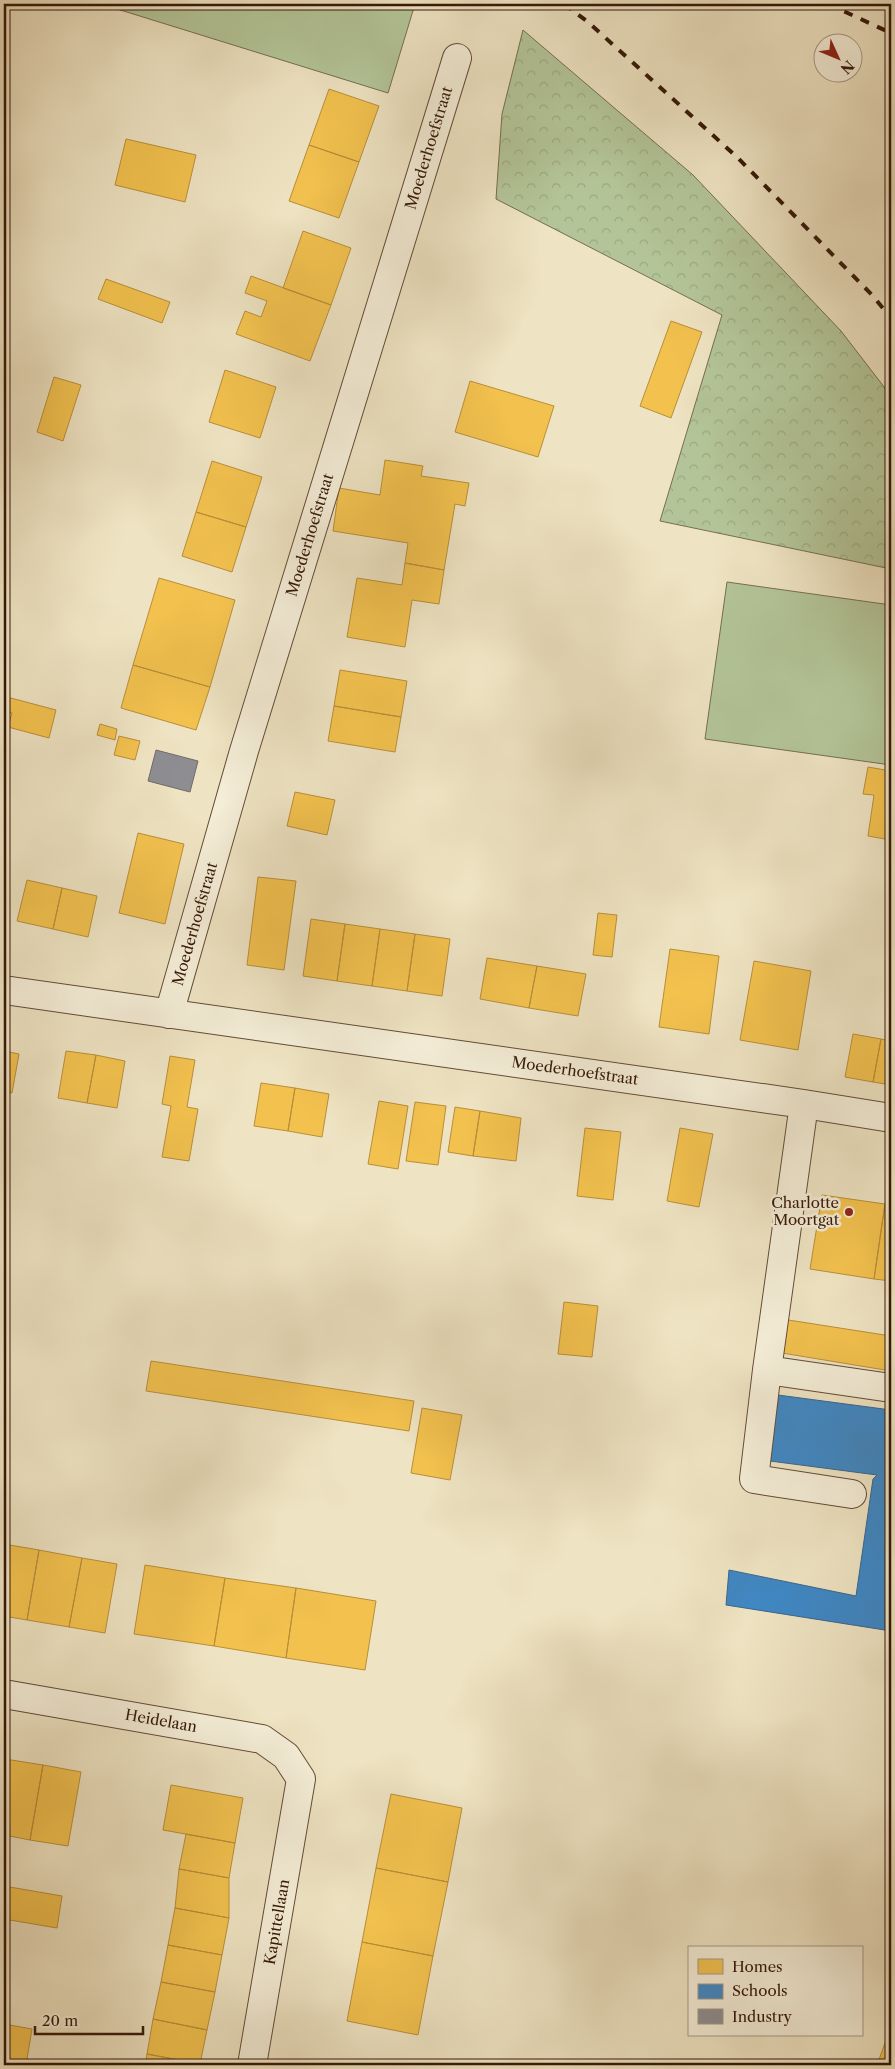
<svg xmlns="http://www.w3.org/2000/svg" width="895" height="2069" font-family="'Libre Caslon Text',serif">
	<defs>
		<pattern id="forest-crowns" width="20" height="18" patternUnits="userSpaceOnUse" patternTransform="scale(1.25)"><rect width="20" height="18" fill="#b3c598"/><path d="M2 6a3 3 0 1 1 6 0M12 15a3 3 0 1 1 6 0" fill="none" stroke="#9ba882"/></pattern>
	</defs>
	<rect width="100%" height="100%" fill="#eee3c2"/>
	<filter id="stains"><feTurbulence type="fractalNoise" baseFrequency=".004" numOctaves="4"/><feColorMatrix values="0 0 0 0 .2 0 0 0 0 .09 0 0 0 0 .02 0 0 0 .5 -.17"/></filter>
	<radialGradient id="worn" r=".72"><stop offset=".6" stop-color="#630" stop-opacity="0"/><stop offset="1" stop-color="#630" stop-opacity=".3"/></radialGradient>
	<path fill="#b3c598" stroke="#746e50" d="M101,4h314l-27,89z
		M727,582l164,23v160l-186,-26z"/>
	<path fill="url(#forest-crowns)" stroke="#746e50" d="M523,30l170,145 148,156 50,65v173l-231,-48 62,-206 -226,-116 6,-85z"/>
	<path fill="#f2c14e" stroke="#b98e39" d="M329,89l50,17 -20,56 -50,-17z
		M126,139l70,16 -11,47 -70,-17z
		M309,145l50,17 -20,56 -50,-17z
		M303,231l48,17 -20,57 -48,-17z
		M251,276l80,29 -21,56 -74,-27 9,-23 16,6 6,-16 -22,-8z
		M106,279l64,23 -8,21 -64,-24z
		M671,321l31,11 -31,86 -31,-12z
		M225,370l51,17 -16,51 -51,-16z
		M54,377l27,8 -18,56 -26,-9z
		M470,381l84,25 -16,51 -83,-25z
		M385,460l38,6 -2,10 48,7 -4,23 -10,-2 -11,66 -39,-7 3,-20 -75,-12 6,-43 41,7z
		M212,461l50,16 -16,50 -50,-15z
		M196,512l50,15 -14,45 -50,-16z
		M405,563l39,7 -5,34 -27,-4 -7,47 -58,-10 10,-59 45,7z
		M159,578l76,22 -25,87 -77,-22z
		M133,665l77,22 -14,43 -75,-22z
		M340,670l67,11 -6,36 -67,-11z
		M7,697l49,13 -7,28 -41,-11 4,-14 -8,-2z
		M334,706l67,11 -6,35 -67,-11z
		M100,724l17,5 -2,11 -18,-5z
		M119,736l21,5 -5,19 -21,-5z
		M868,767l23,4v69l-23,-4 6,-41 -11,-1z
		M295,792l40,8 -8,35 -40,-9z
		M138,833l46,11 -19,80 -46,-11z
		M258,877l38,4 -12,89 -37,-5z
		M27,880l35,8 -9,41 -36,-8z
		M62,888l35,8 -9,41 -35,-8z
		M598,913l19,2 -5,42 -19,-2z
		M311,919l34,5 -8,57 -34,-5z
		M345,924l35,5 -8,57 -35,-5z
		M380,929l35,5 -8,57 -35,-5z
		M415,934l35,5 -8,57 -35,-5z
		M670,949l49,7 -10,78 -50,-7z
		M487,958l50,8 -8,42 -49,-9z
		M754,961l57,10 -13,79 -58,-10z
		M537,966l49,8 -8,42 -49,-8z
		M853,1034l28,5 -8,43 -28,-5z
		M881,1039l10,2v44l-18,-3z
		M4,1051l15,3 -7,39 -8,-2z
		M66,1051l30,4 -9,48 -29,-5z
		M96,1055l29,6 -8,47 -30,-5z
		M170,1056l25,4 -8,47 11,2 -9,52 -27,-4 9,-51 -9,-2z
		M261,1083l34,5 -7,43 -34,-5z
		M295,1088l34,6 -7,43 -34,-6z
		M379,1101l29,5 -10,63 -30,-5z
		M415,1102l31,4 -8,59 -32,-4z
		M455,1107l25,4 -7,45 -25,-4z
		M480,1111l41,7 -5,43 -43,-5z
		M585,1128l36,4 -8,68 -36,-4z
		M680,1128l33,6 -14,73 -32,-6z
		M822,1195l63,9 -11,75 -64,-10z
		M885,1204l6,1v76l-17,-2z
		M564,1302l34,4 -6,51 -34,-3z
		M782,1319l109,17v35l-115,-19z
		M151,1361l263,40 -5,30 -263,-40z
		M422,1408l40,7 -12,65 -39,-7z
		M4,1544l35,6 -12,70 -23,-4z
		M39,1550l43,8 -13,69 -42,-7z
		M82,1558l35,6 -12,69 -36,-6z
		M145,1565l80,13 -11,68 -80,-12z
		M225,1578l71,10 -10,70 -72,-12z
		M296,1588l80,13 -11,69 -79,-12z
		M5,1759l38,6 -13,75 -26,-5v-67z
		M43,1765l38,7 -13,74 -38,-6z
		M171,1785l72,13 -8,45 -72,-13z
		M391,1794l71,14 -14,74 -72,-14z
		M186,1834l49,9 -6,35 -50,-9z
		M376,1868l72,14 -15,74 -71,-14z
		M179,1869l50,9v40l-54,-10z
		M4,1886l58,10 -5,32 -53,-9z
		M175,1908l54,10 -7,37 -54,-10z
		M362,1942l71,14 -15,79 -71,-14z
		M168,1945l54,10 -7,37 -54,-10z
		M161,1982l54,10 -8,38 -54,-11z
		M153,2019l54,11 -7,34 -53,-10z
		M4,2024l28,5 -6,36h-22z
		M885,2043l6,3v19h-14z
		M147,2054l53,10v1h-55z
		M340,2061l28,4h-29z"/>
	<path fill="#3f88c5" stroke="#3c668c" d="M778,1395l113,15v221l-165,-26 3,-35 127,26 17,-117 4,-4 -107,-14z"/>
	<path fill="#8d8d92" stroke="#736a69" d="M156,750l42,11 -8,31 -42,-11z"/>
	<g fill="none" stroke-linecap="round" stroke-linejoin="round">
		<defs>
			<path id="minor" d="M4,990l800,114 87,14
				M169,1014l75,-263 213,-693
				M804,1104l-37,266 -13,109 98,15
				M767,1370l124,18
				M4,1694l258,45 24,17 15,23 -49,286"/>
		</defs>
		<use href="#minor" stroke="#634b36" stroke-width="30"/>
		<use href="#minor" stroke="#f4edd7" stroke-width="28"/>
		<path stroke="#351808" stroke-width="4" stroke-dasharray="9 9" stroke-linecap="butt" d="M564,4l24,18 150,136 134,137 19,23
			M828,4l63,29
			M876,4l15,7"/>
	</g>
	<circle fill="#8f2418" stroke="#f4edd7" stroke-width="2" cx="849" cy="1212" r="5"/>
	<g text-anchor="middle" stroke-width="5" stroke-linejoin="round" paint-order="stroke">
		<g font-size="15" fill="#351808" stroke="#f4edd7">
			<text transform="translate(429 148) rotate(-73)" y="5">Moederhoefstraat</text>
			<text transform="translate(310 535) rotate(-73)" y="5">Moederhoefstraat</text>
			<text transform="translate(195 924) rotate(-74)" y="5">Moederhoefstraat</text>
			<text transform="translate(575 1071) rotate(8)" y="5">Moederhoefstraat</text>
			<text transform="translate(161 1721) rotate(10)" y="5">Heidelaan</text>
			<text transform="translate(277 1922) rotate(-80)" y="5">Kapittellaan</text>
		</g>
		<g font-size="15" fill="#351808" stroke="#f4edd7" text-anchor="end">
			<text x="839" y="1208">Charlotte<tspan x="839" dy="17">Moortgat</tspan></text>
		</g>
	</g>
	<rect width="895" height="2069" fill="none" stroke="#eee3c2" stroke-width="20"/>
	<rect x="5" y="5" width="885" height="2059" fill="none" stroke="#351808" stroke-width="2.5"/>
	<rect x="10" y="10" width="875" height="2049" fill="none" stroke="#351808"/>
	<rect x="688" y="1946" width="175" height="90" fill="#f4edd7" stroke="#a89884"/>
	<rect x="698" y="1959" width="25" height="15" fill="#f2c14e" stroke="#a89884"/>
	<text x="732" y="1972" font-size="15" fill="#351808">Homes</text>
	<rect x="698" y="1984" width="25" height="15" fill="#3f88c5" stroke="#a89884"/>
	<text x="732" y="1996" font-size="15" fill="#351808">Schools</text>
	<rect x="698" y="2009" width="25" height="15" fill="#8d8d92" stroke="#a89884"/>
	<text x="732" y="2022" font-size="15" fill="#351808">Industry</text>
	<g transform="translate(838 58) rotate(134)"><circle r="24" fill="#f4edd7" stroke="#a89884"/>
	<path d="M0-4L9 19L0 12L-9 19Z" fill="#8f2418"/>
	<text y="-8" font-size="14" font-weight="bold" text-anchor="middle" fill="#351808">N</text>
	</g>
	<path d="M35 2026v8h108v-8" fill="none" stroke="#351808" stroke-width="2.5"/>
	<text x="42" y="2026" font-size="15" fill="#351808" stroke="#f4edd7" stroke-width="4" paint-order="stroke">20 m</text>
	<rect width="100%" height="100%" filter="url(#stains)"/>
	<rect width="100%" height="100%" fill="url(#worn)"/>
</svg>
